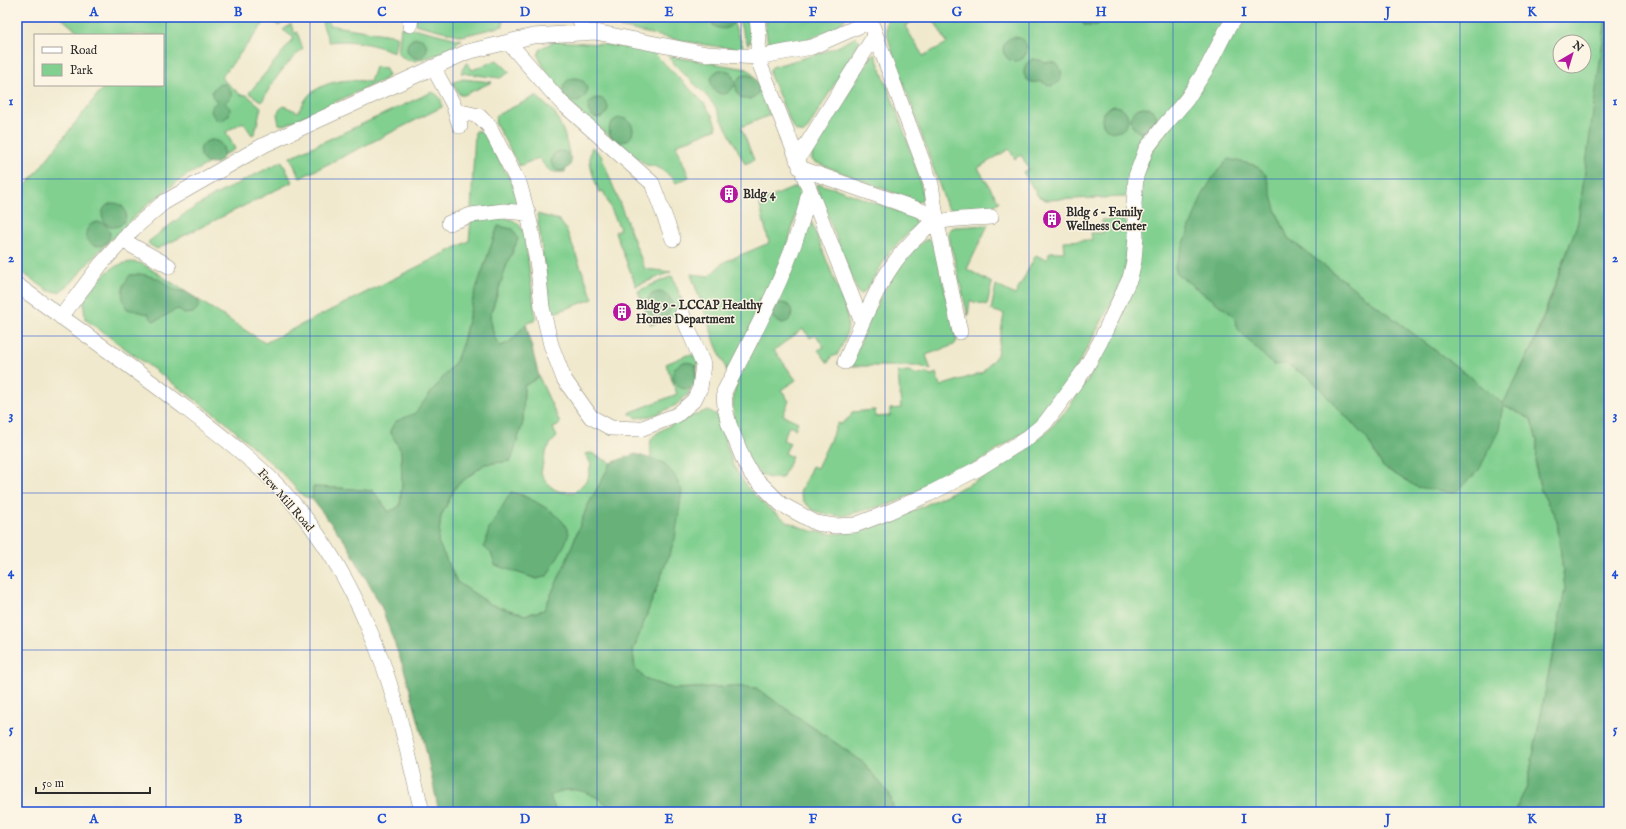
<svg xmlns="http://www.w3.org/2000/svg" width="1626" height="829" font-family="'IM FELL English',serif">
	<rect width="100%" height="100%" fill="#fcf5e5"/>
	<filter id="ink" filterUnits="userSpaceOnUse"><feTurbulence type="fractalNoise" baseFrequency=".025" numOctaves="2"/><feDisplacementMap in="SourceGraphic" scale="8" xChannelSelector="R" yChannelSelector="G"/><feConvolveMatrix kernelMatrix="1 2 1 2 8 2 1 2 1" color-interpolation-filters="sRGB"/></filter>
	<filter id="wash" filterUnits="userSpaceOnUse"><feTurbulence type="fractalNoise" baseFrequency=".012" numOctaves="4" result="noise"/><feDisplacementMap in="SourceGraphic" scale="16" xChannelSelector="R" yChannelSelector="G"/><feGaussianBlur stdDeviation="0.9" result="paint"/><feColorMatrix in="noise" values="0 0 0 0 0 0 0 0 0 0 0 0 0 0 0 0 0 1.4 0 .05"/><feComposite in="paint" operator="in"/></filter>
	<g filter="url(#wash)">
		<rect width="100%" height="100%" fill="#f0e9cd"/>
		<path fill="#81d090" stroke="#567e5e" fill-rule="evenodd" d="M60,17h228l1,2 -5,1 -5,6 -11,-8 -47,60 20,17h6l14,12 -6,26 -3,2 -9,-13 -17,10 9,17 -51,28 -35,26 -52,50 -26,30 -12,9 -10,-1 -32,-22v-72l88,-112h58v-50h-81z
			M323,17h7l-1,8 68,11 -3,16c-21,-8 -43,-13 -65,-10l-7,-19 3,-2z
			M416,17h87v9l-41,10 -47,-12z
			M598,17h133l12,29 -2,3c-43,-3 -84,-14 -126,-23l-8,-2z
			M737,17l13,1 2,20 -4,7z
			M767,17h79c-6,15 -54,28 -69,28 -4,0 -6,-1 -9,-3l-3,-16z
			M887,17h24l2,4 -8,5 18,30 24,-13 -15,-26h291c-2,27 -29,57 -42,80 -18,32 -35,65 -52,97l-3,3 -81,3 -7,-4 -15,-24 6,-3 -8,-14 -6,4 -6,-10 -31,19 21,34c-14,10 -37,15 -52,5l-56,-159 -5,-19z
			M1243,17h364l-29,205 -45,122 -30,61 28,14 6,22 -1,28 5,22 16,29 8,69 -38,198 -13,25h-620l-4,-17 -27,-33 -107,-74 -23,-2 -59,3 -27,-9 -12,-11 -2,-18 42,-112 -11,-76 -13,-4c0,-5 -2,-14 0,-19 5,-12 45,-25 57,-30l9,5 16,50 14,22 20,20 21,15 23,9 23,3 22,-3 24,-6 31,-13 81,-39 32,-22 25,-21 19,-22 23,-33 14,-24 32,-79 3,-85 9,-33zM1560,42h24v24h-24zM1277,213l11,25 186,142 29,25 -86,82 -34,-20 -16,-28 -57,-61 -24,-15 -49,-35 -3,-12 -57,-42z
			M291,24l3,9 3,-1 6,17c-17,14 -31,32 -41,53l-13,-9 45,-55 -11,-8z
			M401,27l16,2 45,11 -4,1c-5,11 -32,17 -43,20l-8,-1 -9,-6z
			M856,37l4,4 -1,2 -52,87 -3,3 -8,-2 -3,-3 -23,-53v-5l2,-3 49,-14 16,-6z
			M556,41l44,3 51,6 52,52 9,13 5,13 -41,17 13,32 -13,6c-9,-11 -16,-17 -30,-18l-78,-62 -25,-37 -5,-11 3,-7z
			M875,54c7,20 54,135 47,147l-5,1 -105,-41v-9l59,-96z
			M668,56l79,13 5,4 18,42 -29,12 13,33 -9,4 -29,-56 -11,-14 -28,-27z
			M497,60l13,12 -10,6 -39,-5 4,-8 3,-2 4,7z
			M375,67l11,1 2,7 -3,4 -98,45 -3,1 -5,-1 -2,-10 3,-5 4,-3 14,6c4,-6 7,-13 12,-18 17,-14 40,-16 60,-12z
			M462,79l30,3 -28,13h-4l-8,-12z
			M432,92c7,3 10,7 10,15l-142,71 -10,-21z
			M536,96l19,17 9,20 5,20 -4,19c-15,1 -17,-1 -26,-14l-20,8 -24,-44 2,-7z
			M475,131h5l5,4 28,50 5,20 -47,6z
			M592,147l9,8 44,114 26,3 -35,14 -21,-54 5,-3 -17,-38 -4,1c-5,-15 -13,-31 -7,-45z
			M282,161l10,21 -135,67 -7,-4 -2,-3 38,-29 29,-18z
			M818,184l19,5 72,26 5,3 2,7 -2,2 -25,26 -22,36 -5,5 -4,-1 -42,-107z
			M798,186l2,8 -1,10 -15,55 -56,114 -12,-28 -25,-71 18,2 15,-14 45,-19 -10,-41z
			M537,214l22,6 7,9 27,70 -42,15z
			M501,217c15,3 20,6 24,21l11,82 -10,4 -17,19 -9,3 -6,-9 -4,-21 16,-49 12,-28 -20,-13 -24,69 -11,47 -7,19 -41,53 -20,8 -5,9 11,20 1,32 -2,23 -11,6 -16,-21 -33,-3 -27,-1 -1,12 -9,-3 -23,-25 -57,-51 -138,-101c0,-5 -2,-13 -1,-18 2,-5 6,-10 9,-14 12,-16 30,-30 50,-23l122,79 204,-102 2,-21z
			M810,218l35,89c6,21 2,29 -8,48l-6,2 -3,6 -10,-13 6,-3 -8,-12 -6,3 -7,-9 -29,21 22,30 -15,10 8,11 -6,14 15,7 -3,7 -6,-3 -6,14 7,3 -5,10 7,4 -10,21c-6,0 -12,1 -18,-2 -18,-9 -31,-49 -31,-69 0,-12 3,-24 6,-36l68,-150z
			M1118,219l6,2 5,4 -3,43 -10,27 -54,99 -25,29 -53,36 -88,43 -53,14 -19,-2 -11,-4 -9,-8 -4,-10 12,-26 5,2 21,-45 3,1 10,-8 1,-4 23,-2v7l15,-1v-7l11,-1 -3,-36 11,-1 8,4 9,-2 6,2 4,-2 4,13 42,-13 15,-18 7,-41 -13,-4 5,-25 19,10 21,-40 10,5 4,-8h14l-1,-11 29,-1 -1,-7h12l-1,-13z
			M988,225l-21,44 25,14 -5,22 -17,-4 -2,15 -20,-83 2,-4 5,-2z
			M928,239l6,4 23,98 -3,4 -28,10 5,15 -11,-4h-69c16,-41 31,-83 63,-116 4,-4 8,-9 14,-11z
			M672,276l10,24 1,7 -10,9 -22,9 -13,-34z
			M687,355h6l5,6 -2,18 -9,16 -11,10 -21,10 -18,3 -8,-5 48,-19 -11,-30z
			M539,377l21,46 -2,3 -5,2 4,9c-12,10 -13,21 -16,36 10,17 15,20 34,19l13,-13 3,-15 -6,-10 6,-1 20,10 -24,44 -22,57 -21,46 -19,5 -35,-11 -33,-22 -19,-40 3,-26 15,-30 29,-22 26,-3 12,-39 1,-36zM521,494l25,15 16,12 -15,55 -10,3 -42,-14 -4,-12z
			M579,789l27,13 9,10h-59l-6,-16 8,-5z"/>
		<path fill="#68b27a" stroke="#4a6e52" d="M711,17h24c-2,12 -13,15 -22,8z
			M1079,17h24c-3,9 -10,11 -19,8z
			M1606,17h3v795h-95l13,-25 38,-198 -8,-69 -16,-29 -5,-22 1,-28 -6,-22 -28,-14 -4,25 -20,40 -24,23 -38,-6 -34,-20 -16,-28 -57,-61 -24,-14 -13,1 -36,-37 -3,-12 -57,-42 -2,-7 26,-69 12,-21 15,-18 27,6 11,10 11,38 11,25 186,142 29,24 31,-60 44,-122z
			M1003 49a12 12 0 1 1 24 0a12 12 0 1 1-24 0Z
			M407 48a10 10 0 1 1 20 0a10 10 0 1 1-20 0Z
			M1032,59l8,1 5,3c17,-6 24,18 6,23 -4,-1 -6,-3 -9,-4 -5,-1 -8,2 -13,-1 -9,-6 -5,-18 3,-22z
			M719,70h4l8,2 4,11c13,-22 36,7 17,15 -5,3 -10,1 -14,-3l-3,-11c-11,25 -38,-3 -16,-14z
			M563 90a12 12 0 1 1 24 0a12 12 0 1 1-24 0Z
			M218,84h7l6,7v6l-6,6 5,5 -1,7 -7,6 -6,-1 -5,-8 1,-6 5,-4 -4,-5 -1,-6z
			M588 108a10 10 0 1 1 20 0a10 10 0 1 1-20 0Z
			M1102 119a13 13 0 1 1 26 0a13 13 0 1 1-26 0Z
			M1131 120a13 13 0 1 1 26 0a13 13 0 1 1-26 0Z
			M609 130a12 12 0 1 1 24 0a12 12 0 1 1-24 0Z
			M200 152a12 12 0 1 1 24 0a12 12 0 1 1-24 0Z
			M551 161a10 10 0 1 1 20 0a10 10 0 1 1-20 0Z
			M102 215a12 12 0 1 1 24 0a12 12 0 1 1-24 0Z
			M86 234a12 12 0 1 1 24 0a12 12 0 1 1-24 0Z
			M498,226l15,3 5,10 -12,28 -16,49 4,21 6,9 9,-3 17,-19 13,53 -15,9 -1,36 -12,39 -26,3 -29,22 -15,30 -3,26 19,40 33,22 35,11 19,-5 21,-46 22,-57 24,-44 24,-9 29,9 10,12 8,16 -7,48 -42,112 2,18 12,11 27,9 59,-3 23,2 107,74 27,33 4,17h-279c-17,-17 -42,-31 -65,-16l6,16h-117l-15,-71 -19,-69 -24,-66 -34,-62 -35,-45 1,-12 27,1 33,3 16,21 11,-6 2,-23 -1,-32 -11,-20 5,-9 20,-9 41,-52 7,-19 11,-47z
			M141,274l16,4 18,12 11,2 11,7 3,7 -7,7 -9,1 -6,-5c-10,4 -15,10 -25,12l-5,-7 -21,-5c-7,-13 -6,-22 3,-34z
			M646 305a13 13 0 1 1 26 0a13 13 0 1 1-26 0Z
			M772 313a10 10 0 1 1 20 0a10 10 0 1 1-20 0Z
			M684,362l8,1 4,3 -1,20c-19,12 -33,-17 -11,-24z
			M511,492c15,3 42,18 52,30 2,3 4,7 6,11l-4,11 -18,32 -10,3 -42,-14 -4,-12 -7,-6 5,-18z"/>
	</g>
	<g filter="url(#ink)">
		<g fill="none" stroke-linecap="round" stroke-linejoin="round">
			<defs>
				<path id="minor" d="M579,17l5,16
					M757,17l2,21 -2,19 105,265
					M870,20l61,164 6,39 23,109
					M410,25l1,-8
					M508,42l53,60 91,81 21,56
					M433,67l20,37 7,22
					M456,111l23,5 10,10 31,60 10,37 8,45 4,39 9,38 13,34 27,38 20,11 29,1 37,-14 17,-15 6,-12 3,-24 -21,-50
					M797,160l78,-125
					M800,168l122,43 15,12
					M809,192c-14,69 -53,137 -85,200l1,16 4,16 15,37 8,14 29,29 35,19 19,3 20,-1 29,-11 45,-20 50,-26 47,-29 19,-16 21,-28 19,-26 15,-27 30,-64 4,-17 2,-26 -2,-31 2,-28 10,-27 17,-22 24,-28 21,-33 18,-35 9,-14
					M449,223l22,-8 33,-4 24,2
					M122,240l47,26
					M17,285c57,41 115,82 171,125 31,24 63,48 90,76 39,41 69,91 91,143 26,58 38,121 53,183
					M61,317l40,-53 32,-35 30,-26 101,-58 203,-93 66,-16 62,-4 112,22 50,3 55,-10 54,-24 7,-6
					M845,362c20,-45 37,-95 75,-128 3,-3 7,-8 11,-10 10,-5 47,-6 60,-7"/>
			</defs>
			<use href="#minor" stroke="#8e8a7c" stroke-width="16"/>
			<use href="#minor" stroke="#fff" stroke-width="15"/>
		</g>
	</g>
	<path fill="none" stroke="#1d4ed8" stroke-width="1" stroke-opacity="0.55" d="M166,17v795M310,17v795M453,17v795M597,17v795M741,17v795M885,17v795M1029,17v795M1173,17v795M1316,17v795M1460,17v795M17,179h1592M17,336h1592M17,493h1592M17,650h1592"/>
	<defs>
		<symbol id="building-disc" viewBox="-11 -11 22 22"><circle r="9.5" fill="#b5179e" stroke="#fcf5e5"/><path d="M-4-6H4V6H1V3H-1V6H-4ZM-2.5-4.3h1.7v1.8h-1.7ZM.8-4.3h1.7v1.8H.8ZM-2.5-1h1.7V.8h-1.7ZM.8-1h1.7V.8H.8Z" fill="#fff"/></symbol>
	</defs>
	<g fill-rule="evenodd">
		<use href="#building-disc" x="718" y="183" width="22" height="22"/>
		<use href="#building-disc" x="1041" y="208" width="22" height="22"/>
		<use href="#building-disc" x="611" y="301" width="22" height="22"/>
	</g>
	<g text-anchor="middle" stroke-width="3" stroke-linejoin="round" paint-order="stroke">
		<g font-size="12" font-weight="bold" fill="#2b2b2b" stroke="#fcf5e5" text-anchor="start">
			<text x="743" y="198">Bldg 4</text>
			<text x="1066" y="216">Bldg 6 - Family<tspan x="1066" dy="14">Wellness Center</tspan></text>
			<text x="636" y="309">Bldg 9 - LCCAP Healthy<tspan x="636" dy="14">Homes Department</tspan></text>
		</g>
		<g font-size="12" fill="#2b2b2b" stroke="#fcf5e5">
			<text transform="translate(286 500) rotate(49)" y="4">Frew Mill Road</text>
		</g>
	</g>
	<rect width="1626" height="829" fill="none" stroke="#fcf5e5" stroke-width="44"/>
	<rect x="34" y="34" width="130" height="52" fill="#fcf5e5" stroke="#a8a49b"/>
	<rect x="42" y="47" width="20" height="6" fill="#ffffff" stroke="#a8a49b"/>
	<text x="70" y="54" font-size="12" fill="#2b2b2b">Road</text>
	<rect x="42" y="64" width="20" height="12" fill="#81d090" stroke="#a8a49b"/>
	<text x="70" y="74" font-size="12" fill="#2b2b2b">Park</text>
	<g transform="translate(1572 54) rotate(38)"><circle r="19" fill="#fcf5e5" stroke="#a8a49b"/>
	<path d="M0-3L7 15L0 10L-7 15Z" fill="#b5179e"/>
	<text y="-6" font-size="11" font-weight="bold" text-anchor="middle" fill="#2b2b2b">N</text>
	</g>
	<path d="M36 787v6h114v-6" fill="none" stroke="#2b2b2b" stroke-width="2"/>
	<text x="42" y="787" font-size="12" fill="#2b2b2b" stroke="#fcf5e5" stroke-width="3" paint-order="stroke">50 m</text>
	<rect x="22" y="22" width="1582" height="785" fill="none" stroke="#1d4ed8" stroke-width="1.5"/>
	<g font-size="13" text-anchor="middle" font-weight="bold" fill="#1d4ed8">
		<text x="94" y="16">A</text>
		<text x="238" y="16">B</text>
		<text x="382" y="16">C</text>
		<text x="525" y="16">D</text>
		<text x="669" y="16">E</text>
		<text x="813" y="16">F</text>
		<text x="957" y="16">G</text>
		<text x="1101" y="16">H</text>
		<text x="1244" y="16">I</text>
		<text x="1388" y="16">J</text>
		<text x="1532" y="16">K</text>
		<text x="11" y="105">1</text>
		<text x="1615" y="105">1</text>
		<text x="11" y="262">2</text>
		<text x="1615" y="262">2</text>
		<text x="11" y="419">3</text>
		<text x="1615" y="419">3</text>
		<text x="11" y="576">4</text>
		<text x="1615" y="576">4</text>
		<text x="11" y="733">5</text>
		<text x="1615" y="733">5</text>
		<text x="94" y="823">A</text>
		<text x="238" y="823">B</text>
		<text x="382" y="823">C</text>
		<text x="525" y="823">D</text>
		<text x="669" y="823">E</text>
		<text x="813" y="823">F</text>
		<text x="957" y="823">G</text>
		<text x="1101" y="823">H</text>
		<text x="1244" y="823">I</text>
		<text x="1388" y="823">J</text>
		<text x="1532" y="823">K</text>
	</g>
</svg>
